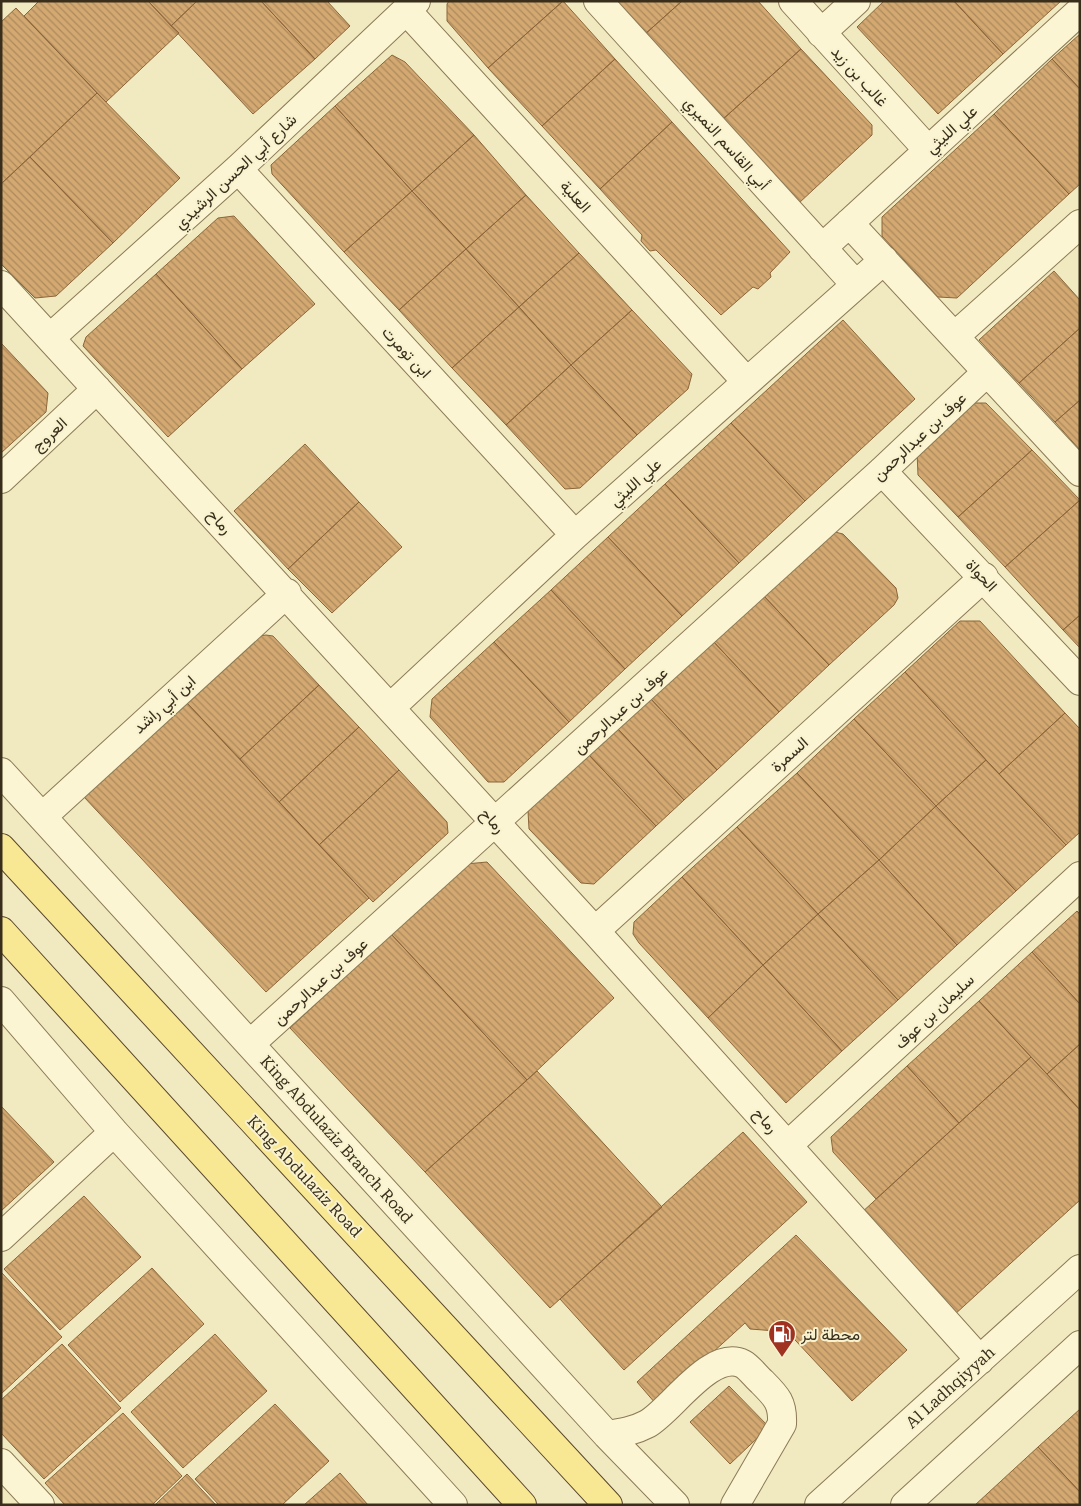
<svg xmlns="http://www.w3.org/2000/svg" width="1081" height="1506" font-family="'Roboto Serif',Vazirmatn,serif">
	<defs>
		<pattern id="building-back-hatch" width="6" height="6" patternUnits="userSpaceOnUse" patternTransform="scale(1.25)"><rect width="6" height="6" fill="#d3a871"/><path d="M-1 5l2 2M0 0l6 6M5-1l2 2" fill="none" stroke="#ac895c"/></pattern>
	</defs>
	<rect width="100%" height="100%" fill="#f1e9bf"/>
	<path fill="url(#building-back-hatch)" stroke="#8c663a" d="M39,1h109l31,32 -73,69 -82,-86z
		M148,1h49l-26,25z
		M197,1h64l54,58 -62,55 -82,-88z
		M261,1h66l23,25 -35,33z
		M449,1h114l-75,67 -41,-47v-17z
		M563,1l52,58 -73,67 -54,-58z
		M614,1h68l-38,34z
		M682,1h76l43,48 -79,71 -78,-85z
		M884,1h70l49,53 -65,60 -81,-87z
		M954,1h107l-58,53z
		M16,8l81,85 -96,91v-162z
		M1080,34v55l-28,-30z
		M801,49l71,76v10l-73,68 -77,-83z
		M392,55l13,7 69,73 -62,56 -77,-85z
		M615,59l57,63 -72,67 -58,-63z
		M1052,59l28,30v95l-11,10 -75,-80z
		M97,93l83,85 -67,65 -83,-86z
		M335,106l77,85 -68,61 -72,-78 -1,-9z
		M994,114l75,80 -112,104 -19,-1 -56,-61v-19z
		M672,122l118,130 -20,21 1,4 -13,12 -5,-2 -32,28 -65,-65 -6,1 -9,-10 1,-6 -42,-46z
		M474,135l52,60 -60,54 -54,-58z
		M30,157l83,86 -57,53 -21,2 -34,-34v-80z
		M412,191l54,58 -67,61 -55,-58z
		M526,195l53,58 -60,54 -53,-58z
		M234,216l81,88 -73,65 -86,-95 62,-56z
		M466,249l53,58 -67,61 -53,-58z
		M579,253l53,57 -61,55 -52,-58z
		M1054,271l26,29v28l-61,55 -40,-43z
		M156,274l86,95 -74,68 -85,-91 3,-9z
		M519,307l52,58 -65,60 -54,-57z
		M632,310l60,64 -4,15 -51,46 -66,-70z
		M843,320l72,79 -110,102 -74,-78z
		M1080,328v72l-25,22 -36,-39z
		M1,343l47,50 -2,19 -45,41z
		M571,365l66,70 -57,53 -15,1 -59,-64z
		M1080,400v50l-25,-28z
		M970,403h16l46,47 -74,67 -40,-42 -1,-23z
		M731,423l74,78 -66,62 -74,-79z
		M305,444l54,58 -71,67 -54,-58z
		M1032,450l48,50 -75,67 -47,-50z
		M665,484l74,79 -57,53 -74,-79z
		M1080,500v115l-17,15 -58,-63z
		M359,502l43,45 -70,66 -44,-44z
		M835,532l8,2 53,54 2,10 -4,7 -65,60 -67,-71z
		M608,537l74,79 -57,53 -74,-79z
		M551,590l74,79 -56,53 -75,-80z
		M762,594l67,71 -50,47 -67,-72z
		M1080,615v33l-17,-18z
		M960,621h20l85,92 -66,61 -94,-102z
		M266,635l7,1 46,49 -79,74 -53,-56 72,-67z
		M712,640l67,72 -62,58 -67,-72z
		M494,642l75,80 -65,60h-16l-58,-65 2,-18z
		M905,672l81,88 -50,46 -82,-87z
		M319,685l40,42 -80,75 -39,-43z
		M650,698l67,72 -33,30 -67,-72z
		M187,703l182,195 -103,94 -182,-195z
		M1065,713l15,16v103l-14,13 -67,-71z
		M854,719l82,87 -57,54 -82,-87z
		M359,727l40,43 -80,75 -40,-43z
		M617,728l67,72 -28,26 -67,-71z
		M589,755l67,71 -62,58 -13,-1 -52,-54 -1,-18z
		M986,760l80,85 -50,46 -80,-85z
		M399,770l48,52 1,11 -75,69 -54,-57z
		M797,773l82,87 -61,54 -81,-87z
		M936,806l80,85 -59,54 -78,-85z
		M737,827l81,87 -55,51 -81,-88z
		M879,860l78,85 -59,55 -80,-86z
		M487,862l127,136 -87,82 -136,-146 75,-70z
		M682,877l81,88 -55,53 -69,-75 -6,-9 1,-12z
		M1077,911l3,3v90l-48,-52z
		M818,914l80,86 -56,51 -79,-86z
		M391,934l136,146 -102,92 -135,-144z
		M1032,952l48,52v40l-33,30 -68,-73z
		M763,965l79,86 -56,52 -78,-85z
		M979,1001l52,56 -72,66 -52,-57z
		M1080,1044v66l-33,-36z
		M1031,1057l49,53v90l-127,116 -93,-102z
		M907,1066l52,57 -83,76 -43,-47 -2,-15z
		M537,1071l125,136 -112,101 -125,-136z
		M1,1106l53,56 -53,49z
		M743,1132l64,70 -183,168 -64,-71z
		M84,1196l57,61 -81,73 -56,-61z
		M796,1235l111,115 -55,51 -70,-75 -6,5 -26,-2 -5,-6 -89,81 -19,-22z
		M152,1268l52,56 -84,78 -52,-57z
		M1,1272l61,65 -61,57z
		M215,1334l52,57 -84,77 -52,-56z
		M62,1344l59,64 -77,71 -43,-46v-33z
		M729,1386l40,41 -39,37 -40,-42z
		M275,1404l54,57 -47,44h-63l-24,-26z
		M1080,1409v83l-42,-45z
		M123,1413l59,63 -30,29h-87l-20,-22z
		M1038,1447l42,45v13h-105z
		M340,1473l28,32h-64z
		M187,1474l29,31h-61z"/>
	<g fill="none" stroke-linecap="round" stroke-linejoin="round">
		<defs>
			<path id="minor" d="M598,1l258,284
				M793,1l135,149
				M406,10l341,372
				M821,33l35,-32
				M238,169l337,366
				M849,223l231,249
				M822,248l258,-237
				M1,285l594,646 385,429
				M955,336l125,-112
				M50,338l188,-169 178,-168
				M882,471l198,210
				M1,479l96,-90
				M390,708l185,-173 309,-275
				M1,772l606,663 68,70
				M43,816l244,-223
				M595,931l389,-354
				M1,1001l113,131 339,373
				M250,1044l632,-573 105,-99
				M788,1145l292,-269
				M1,1237l113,-105
				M607,1435c14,-2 27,-4 40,-11 24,-13 64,-76 96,-60 6,3 13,13 19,18 15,15 21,21 20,42l-47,81
				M1,1463l39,42
				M819,1505l261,-236
				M905,1505l175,-160"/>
			<path id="major" d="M1,848l607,657
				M1,931l521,574"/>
		</defs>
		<use href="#minor" stroke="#8b7a56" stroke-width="30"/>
		<use href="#major" stroke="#58472b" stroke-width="30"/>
		<use href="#minor" stroke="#fbf5d3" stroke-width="28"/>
		<use href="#major" stroke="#f8e793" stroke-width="28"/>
	</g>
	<defs>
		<symbol id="fuel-pin" viewBox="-11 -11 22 30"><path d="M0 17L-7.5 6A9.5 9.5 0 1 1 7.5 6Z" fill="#9f3221" stroke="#f8f2cf"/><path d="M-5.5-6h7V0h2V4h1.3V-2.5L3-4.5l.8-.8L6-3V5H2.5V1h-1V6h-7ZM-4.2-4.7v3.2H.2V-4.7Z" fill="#fff"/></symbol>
	</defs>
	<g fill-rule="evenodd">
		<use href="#fuel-pin" x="766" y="1318" width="32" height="43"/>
	</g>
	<g text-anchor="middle" stroke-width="4" stroke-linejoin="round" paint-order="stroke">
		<g font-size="16" fill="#392e1b" stroke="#f8f2cf">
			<text transform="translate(860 76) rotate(48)" y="6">غالب بن زيد</text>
			<text transform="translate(951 129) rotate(-42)" y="6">علي الليثي</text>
			<text transform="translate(727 143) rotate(48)" y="6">أبي القاسم النميري</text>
			<text transform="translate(235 171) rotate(-43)" y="6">شارع أبي الحسن الرشيدي</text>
			<text transform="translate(576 196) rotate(48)" y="6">العلية</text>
			<text transform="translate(407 352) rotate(47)" y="6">ابن تومرت</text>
			<text transform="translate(49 434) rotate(-43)" y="6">العروج</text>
			<text transform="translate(919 436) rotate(-43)" y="6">عوف بن عبدالرحمن</text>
			<text transform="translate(635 482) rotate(-42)" y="6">علي الليثي</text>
			<text transform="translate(220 521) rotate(47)" y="6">رماح</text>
			<text transform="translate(982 575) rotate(47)" y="6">الحواة</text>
			<text transform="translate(164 704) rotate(-42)" y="6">ابن أبي راشد</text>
			<text transform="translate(620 710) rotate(-42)" y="6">عوف بن عبدالرحمن</text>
			<text transform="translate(789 754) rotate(-42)" y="6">السمرة</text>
			<text transform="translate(493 820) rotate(47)" y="6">رماح</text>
			<text transform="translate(320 981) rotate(-42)" y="6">عوف بن عبدالرحمن</text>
			<text transform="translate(934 1011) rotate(-43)" y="6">سليمان بن عوف</text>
			<text transform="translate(766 1120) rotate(48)" y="6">رماح</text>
			<text transform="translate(337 1139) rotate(48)" y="6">King Abdulaziz Branch Road</text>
			<text transform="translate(305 1176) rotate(47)" y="6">King Abdulaziz Road</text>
			<text transform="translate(950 1387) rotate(-42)" y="6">Al Ladhqiyyah</text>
		</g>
		<g font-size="16" fill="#392e1b" stroke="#f8f2cf" text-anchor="start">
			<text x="801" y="1340">محطة لتر</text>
		</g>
	</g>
	<rect width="1081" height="1506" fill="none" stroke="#392e1b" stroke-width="5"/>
</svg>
